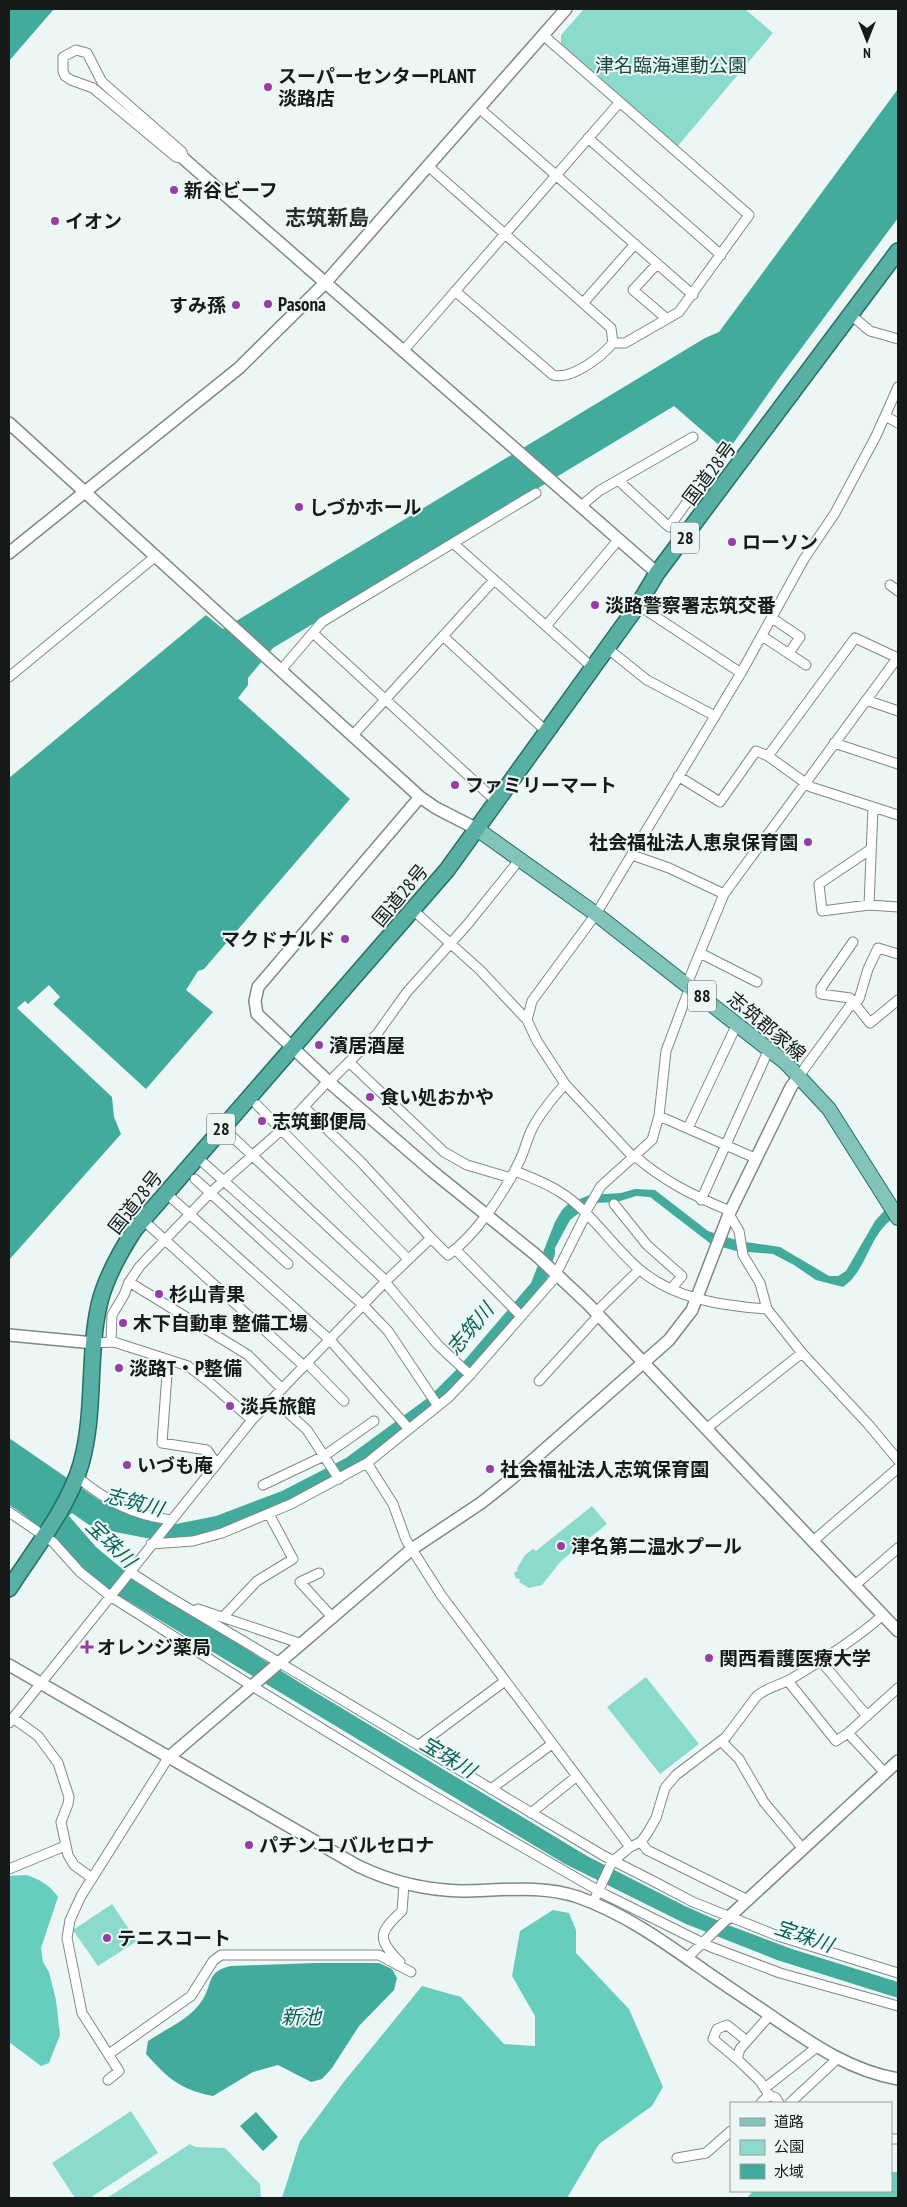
<svg xmlns="http://www.w3.org/2000/svg" width="907" height="2207" font-family="'PT Sans Narrow','Noto Sans JP',sans-serif">
	<rect width="100%" height="100%" fill="#ecf7f5"/>
	<path fill="#8bdbcd" d="M584,9h161l28,24 -96,114 -116,-102v-10z
		M592,1506l15,18 -46,37 -19,24 -13,3 -10,-6 1,-2 -2,-2 -2,1 -2,-6 4,-3 -1,-2 8,-13 8,-6 3,2z
		M646,1677l53,67 -39,30 -53,-67z
		M112,1904l25,37 -39,25 -25,-36z
		M131,2111l27,42 -68,45h-15l-23,-35z
		M190,2144l5,3 30,1 35,36 1,14h-154z"/>
	<path fill="#67cdbc" d="M26,1875c13,4 24,10 32,22l-17,51 2,14 6,10 7,28 4,35 -11,28 -8,3 -32,-24v-166z
		M553,1910l16,3 7,17v23l53,56 34,78 -11,19 -53,38 -32,54h-285l18,-57 43,-58 79,-97 39,11 43,47 31,2v-30l-23,-40 8,-45z
		M891,2172h7v26h-151l6,-7h138z"/>
	<path fill="#42ab9b" d="M9,9h45l-45,52z
		M898,89v129l-118,159 -53,75 -53,-46 -401,242 -25,30v7l-10,13 112,101 -146,170 -6,2 -12,19 27,22 -67,77 -93,-85 7,-7 -11,-12 -21,19 -3,-3 -8,7 95,89 2,20 7,17 -112,126v-482l197,-163 17,14 482,-291 14,-6z
		M635,1189l20,1 53,41 31,10 41,6 49,29h9l8,-5 29,-50 8,-9 15,-11v14c-30,17 -29,54 -55,72l-27,-7 -22,-15 -21,-11 -37,-3 -25,-7 -61,-47 -14,-1 -19,6 -22,1 -7,3 -18,14 -15,28v6l-8,25 -80,97 -20,20 -82,66 -43,24 -109,48 -26,5h-36l-51,-10 -11,-4 -17,-12 -3,3 27,31 36,30 178,112 277,167 100,51 41,18 64,24 106,33v16l-121,-38 -91,-36 -121,-60 -457,-275c-36,-26 -61,-61 -99,-84v-67l90,62 35,15 29,8 13,1 40,-8 66,-25 64,-33 83,-61 29,-29 73,-85 24,-61 7,-12 7,-7 21,-8 31,-2z
		M315,1963h64l13,6 5,9 -3,12 -35,36 -27,42 -10,11 -11,3 -33,-17 -25,7 -40,24c-34,-7 -44,-17 -67,-42l2,-13c19,-13 43,-22 55,-42 10,-17 4,-28 28,-33z
		M256,2112l22,25 -15,14 -23,-25z"/>
	<g fill="none" stroke-linecap="round" stroke-linejoin="round">
		<defs>
			<path id="minor" d="M76,50l11,3 15,29 80,70 2,7 -8,-2 -83,-69 -22,-8 -6,-4 -2,-5v-14z
				M479,108l214,187
				M588,138l133,117
				M428,166l183,162 2,15
				M657,264l-24,26 34,29
				M455,291l98,84c19,5 48,-18 60,-32h12l54,-31 70,-97 -206,-180
				M584,302l51,-58
				M851,315l19,16 28,8
				M404,350l215,-247
				M885,416l13,7
				M618,480l51,47 51,-70
				M581,506l18,-15 94,-54
				M453,543l140,125
				M890,585l8,6
				M638,605l103,68
				M772,618l28,19 -11,16
				M546,626l73,-87
				M313,633l184,169
				M443,636l104,96
				M762,636l44,29
				M607,648l40,32 68,36
				M898,658l-43,-20 -87,118 43,31 87,28
				M281,670l41,-48 214,-129
				M9,677l147,-121
				M866,700l32,11
				M353,735l141,-155
				M834,743l64,21
				M678,776l42,26 36,-51 12,5
				M871,849l-52,35 3,27 47,-6 29,2
				M632,855l37,13 55,26
				M869,905l4,-98
				M413,910l67,60 47,50 10,21 28,43 69,74
				M853,942l-32,46v6l29,4 20,25 28,-23
				M700,953l57,29
				M687,984l37,-90 174,-237
				M527,1020l5,-19 64,-87 145,-241 63,-114 31,-46 41,-77 22,-49
				M350,1063l94,89 23,13 44,13
				M799,1076l53,-73 7,-4 9,-30 10,-21 20,6
				M329,1082l48,-48 30,-42 60,-67 53,-66
				M257,1105l151,154
				M304,1107l57,55 70,76
				M659,1116l96,42
				M223,1128l163,153
				M688,1128l49,-104
				M635,1156c28,25 61,41 95,55
				M197,1157l166,148 25,26 50,75
				M515,1171c15,6 31,12 45,21 31,19 51,53 79,77 35,30 84,37 128,40
				M195,1179l93,85
				M166,1193l164,147 79,89
				M701,1200l68,-151
				M614,1204l33,41 35,31 -11,13
				M585,1213l16,-27 51,-46 7,-24 7,-65 24,-64
				M729,1214l10,17 4,24 17,28 7,26 35,44 66,71 30,36
				M143,1220l161,146
				M456,1250l65,66
				M129,1282l119,73 34,34
				M385,1282l53,63 32,30
				M596,1312l43,-42
				M111,1341l1,-26 12,-20 5,-13 11,-16 69,-72 78,-69 41,-44
				M94,1343l20,-1 74,24 22,17 42,37
				M168,1360l-6,83 45,7 9,13
				M307,1363l37,38
				M539,1381l60,-66
				M273,1399l34,31 32,49
				M707,1428l95,-75
				M367,1463l26,41 13,36 35,55 189,252
				M77,1477c30,24 55,38 94,43
				M263,1485l61,-29 50,-35
				M9,1512l44,30 27,30 30,24 142,90 166,101 188,108 105,52 69,26 118,33
				M813,1541l85,-73
				M151,1544l42,-3 29,-8 69,-29 76,-41 82,-66 21,-22 83,-95 33,-66
				M130,1572l36,23 438,261 51,26 38,20 85,34 120,37
				M319,1573l-19,9 33,36
				M855,1585l43,-37
				M196,1610l2,-1 104,35
				M223,1617l34,-36 36,-22 -24,-45
				M820,1660l47,56
				M788,1681l48,60 12,-8
				M13,1718l25,18 20,27 11,34 -1,7 -7,18 7,33 6,10 18,13
				M9,1723l243,-303 134,-139 45,-43 17,17c28,-20 56,-62 71,-93 6,-12 8,-24 14,-35 9,-17 20,-29 32,-43
				M721,1741l18,18 25,43 39,47
				M419,1745l86,-64
				M885,1773l-37,-40 50,-45
				M491,1789l61,-45
				M531,1813l46,-37
				M641,1842l6,8 101,50
				M9,1869l56,-23
				M596,1896l16,-34 18,-15 11,-5 7,-10 8,-14 9,-30 11,-13 50,-38 30,-40c10,-10 23,-11 35,-18 32,-19 64,-39 92,-64
				M687,1958l41,-40
				M400,1962c-23,-23 -22,-29 2,-51l2,-27
				M109,2054l82,-58 22,-35 8,-6h158l32,17
				M737,2059l-24,-20 4,-10 10,-4 20,16
				M108,2080l11,-9 -37,-58 -15,-75 3,-18 11,-24 87,-138
				M765,2088l52,-41
				M769,2095l7,3 3,5
				M761,2103l8,-8 -9,-14 -23,-22 3,-10 30,-34
				M790,2103l47,-44
				M891,2139h7
				M677,2158l29,-5 25,-22"/>
			<path id="tertiary" d="M184,159l473,414
				M9,423l411,374 16,11 41,21
				M9,553l230,-185 87,-86 240,-273
				M420,797l-162,190 -3,14 2,13 72,68 103,89 104,84 52,49 310,327
				M9,1335l85,8
				M9,1665l349,201c33,16 67,24 103,25 38,0 79,-7 117,6 48,17 89,47 130,76 23,16 46,31 69,47 38,26 75,51 121,59
				M168,1758l244,-209 69,-46 29,-23 159,-140 23,-30 37,-96 62,-127 8,-11
				M728,1918l170,-157"/>
			<path id="primary" d="M477,829l119,85 190,149 43,46 69,109"/>
			<path id="trunk" d="M9,1589c24,-38 60,-82 72,-125 15,-53 6,-110 19,-163 7,-26 20,-49 35,-72l312,-359 191,-265 19,-32 241,-322"/>
		</defs>
		<use href="#minor" stroke="#7f8987" stroke-width="11"/>
		<use href="#tertiary" stroke="#7f8987" stroke-width="14"/>
		<use href="#primary" stroke="#266f65" stroke-width="16"/>
		<use href="#trunk" stroke="#266f65" stroke-width="18"/>
		<use href="#minor" stroke="#fff" stroke-width="9"/>
		<use href="#tertiary" stroke="#fff" stroke-width="11"/>
		<use href="#primary" stroke="#82c4bb" stroke-width="14"/>
		<use href="#trunk" stroke="#58b0a4" stroke-width="15"/>
	</g>
	<g fill="#983da8" stroke="#ecf7f5" stroke-width="2">
		<circle cx="268" cy="87" r="5"/>
		<circle cx="174" cy="190" r="5"/>
		<circle cx="55" cy="221" r="5"/>
		<circle cx="268" cy="304" r="5"/>
		<circle cx="236" cy="305" r="5"/>
		<circle cx="299" cy="507" r="5"/>
		<circle cx="732" cy="542" r="5"/>
		<circle cx="595" cy="605" r="5"/>
		<circle cx="455" cy="785" r="5"/>
		<circle cx="808" cy="842" r="5"/>
		<circle cx="345" cy="939" r="5"/>
		<circle cx="319" cy="1045" r="5"/>
		<circle cx="370" cy="1097" r="5"/>
		<circle cx="262" cy="1121" r="5"/>
		<circle cx="159" cy="1294" r="5"/>
		<circle cx="123" cy="1323" r="5"/>
		<circle cx="119" cy="1368" r="5"/>
		<circle cx="230" cy="1406" r="5"/>
		<circle cx="127" cy="1465" r="5"/>
		<circle cx="490" cy="1469" r="5"/>
		<circle cx="561" cy="1546" r="5"/>
		<path d="M84.5 1639.5h5v5h5v5h-5v5h-5v-5h-5v-5h5z"/>
		<circle cx="709" cy="1658" r="5"/>
		<circle cx="249" cy="1845" r="5"/>
		<circle cx="107" cy="1938" r="5"/>
	</g>
	<g text-anchor="middle" stroke-width="4" stroke-linejoin="round" paint-order="stroke">
		<g fill="#ecf7f5" stroke="#565c5b" stroke-width="1">
			<rect x="671" y="522.5" width="28" height="31" rx="4"/>
			<rect x="688" y="980.5" width="28" height="31" rx="4"/>
			<rect x="207" y="1113.5" width="28" height="31" rx="4"/>
		</g>
		<g font-size="18" font-weight="bold" fill="#161a19">
			<text x="685" y="544">28</text>
			<text x="702" y="1002">88</text>
			<text x="221" y="1135">28</text>
		</g>
		<g font-size="19" fill="#1a4841" stroke="#ecf7f5">
			<text x="671" y="72">津名臨海運動公園</text>
		</g>
		<g font-size="19" font-weight="bold" fill="#161a19" stroke="#ecf7f5" text-anchor="start">
			<text x="278" y="83">スーパーセンターPLANT<tspan x="278" dy="22">淡路店</tspan></text>
			<text x="184" y="197">新谷ビーフ</text>
			<text x="65" y="228">イオン</text>
			<text x="278" y="311">Pasona</text>
			<text x="226" y="312" text-anchor="end">すみ孫</text>
			<text x="309" y="514">しづかホール</text>
			<text x="742" y="549">ローソン</text>
			<text x="605" y="612">淡路警察署志筑交番</text>
			<text x="465" y="792">ファミリーマート</text>
			<text x="798" y="849" text-anchor="end">社会福祉法人恵泉保育園</text>
			<text x="335" y="946" text-anchor="end">マクドナルド</text>
			<text x="329" y="1052">濱居酒屋</text>
			<text x="380" y="1104">食い処おかや</text>
			<text x="272" y="1128">志筑郵便局</text>
			<text x="169" y="1301">杉山青果</text>
			<text x="133" y="1330">木下自動車 整備工場</text>
			<text x="129" y="1375">淡路T・P整備</text>
			<text x="240" y="1413">淡兵旅館</text>
			<text x="137" y="1472">いづも庵</text>
			<text x="500" y="1476">社会福祉法人志筑保育園</text>
			<text x="571" y="1553">津名第二温水プール</text>
			<text x="97" y="1654">オレンジ薬局</text>
			<text x="719" y="1665">関西看護医療大学</text>
			<text x="259" y="1852">パチンコ バルセロナ</text>
			<text x="117" y="1945">テニスコート</text>
		</g>
		<g font-size="19" fill="#161a19" stroke="#ecf7f5">
			<text transform="translate(709 473) rotate(-53)" y="7">国道28号</text>
			<text transform="translate(400 895) rotate(-50)" y="7">国道28号</text>
			<text transform="translate(767 1026) rotate(40)" y="7">志筑郡家線</text>
			<text transform="translate(135 1202) rotate(-52)" y="7">国道28号</text>
		</g>
		<g font-size="20" font-style="italic" fill="#086157" stroke="#ecf7f5">
			<text transform="translate(470 1329) rotate(-50)" y="7">志筑川</text>
			<text transform="translate(134 1502) rotate(15)" y="7">志筑川</text>
			<text transform="translate(111 1543) rotate(44)" y="7">宝珠川</text>
			<text transform="translate(448 1757) rotate(31)" y="7">宝珠川</text>
			<text transform="translate(804 1936) rotate(19)" y="7">宝珠川</text>
			<text x="301" y="2024">新池</text>
		</g>
		<g font-size="21" font-weight="bold" fill="#252d2b" stroke="#ecf7f5">
			<text x="327" y="225">志筑新島</text>
		</g>
	</g>
	<rect width="907" height="2207" fill="none" stroke="#161a19" stroke-width="20"/>
	<rect x="730" y="2102" width="162" height="90" fill="#ecf7f5" stroke="#969f9d"/>
	<rect x="740" y="2118" width="25" height="8" fill="#82c4bb" stroke="#969f9d"/>
	<text x="774" y="2127" font-size="15" fill="#161a19">道路</text>
	<rect x="740" y="2140" width="25" height="15" fill="#8bdbcd" stroke="#969f9d"/>
	<text x="774" y="2152" font-size="15" fill="#161a19">公園</text>
	<rect x="740" y="2164" width="25" height="15" fill="#42ab9b" stroke="#969f9d"/>
	<text x="774" y="2177" font-size="15" fill="#161a19">水域</text>
	<g transform="translate(867 40) rotate(180)" stroke="#ecf7f5" stroke-width="4" paint-order="stroke">
	<path d="M0-4L9 19L0 12L-9 19Z" fill="#161a19"/>
	<text y="-8" font-size="14" font-weight="bold" text-anchor="middle" fill="#161a19">N</text>
	</g>
</svg>
